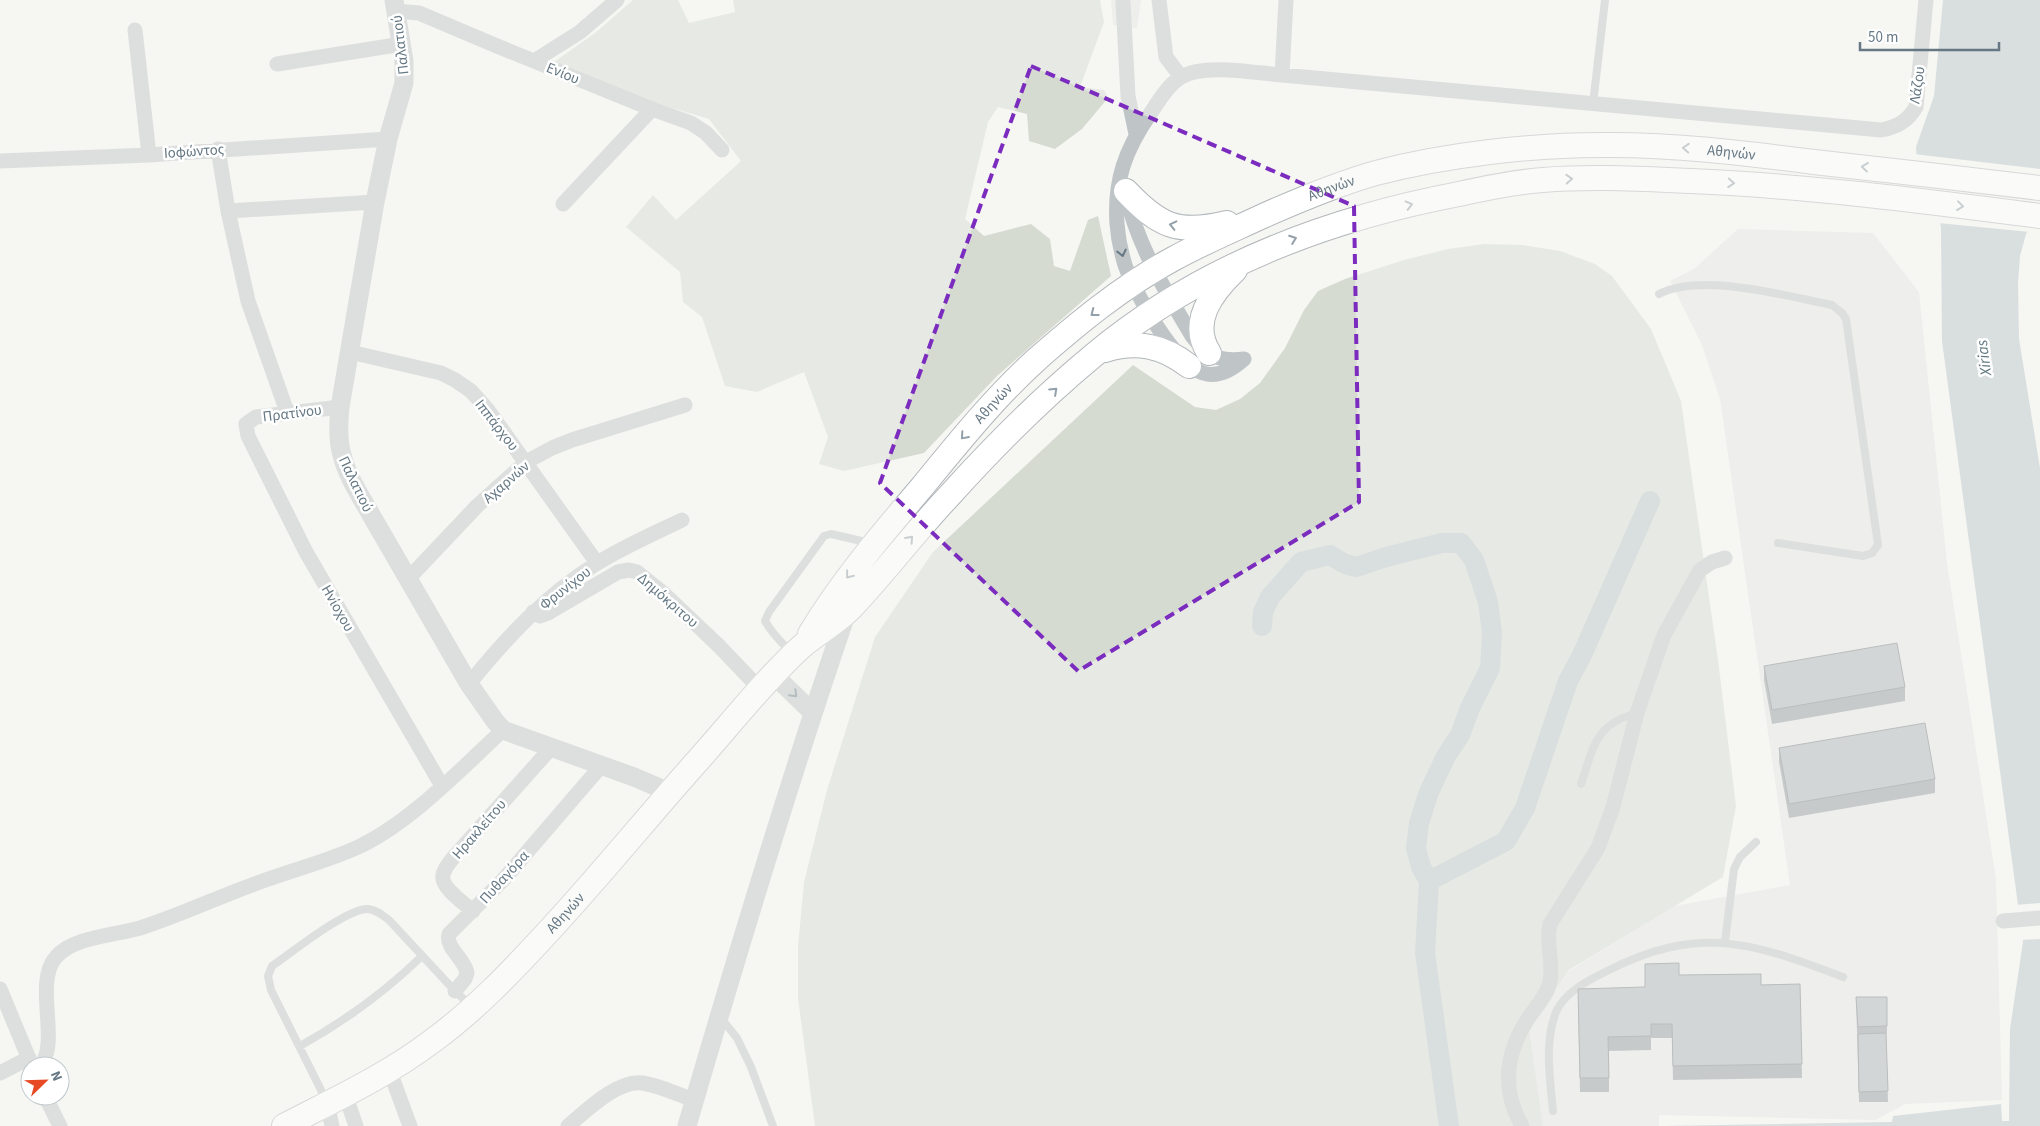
<svg xmlns="http://www.w3.org/2000/svg" width="2040" height="1126" font-family="'Source Sans 3',sans-serif">
	<rect width="100%" height="100%" fill="#f6f6f3"/>
	<path fill="#e4e5e4" d="M1111,0h30l-4,28 -24,-3z
		M1738,229l135,4 46,59 28,271 49,316 6,221 -97,4 -29,16 -217,-5v11h-116l-18,-91 44,-64 105,-65 116,-21 -70,-486 -18,-54 -32,-64 24,-12z"/>
	<path fill="#d6dbd2" d="M633,0h45l11,23 46,-11 -2,-12h367l4,22 -24,65 24,3 4,8 -26,31 -27,20 -26,-8 -2,-27 -29,-7 -10,15 -23,97 19,17 47,-12 19,15 4,27 16,5 18,-51 10,-4 13,60 -114,100 -73,77 -80,18 -25,-7 9,-27 -24,-65 -47,20 -32,-6 -23,-69 -19,-15 -3,-30 -54,-45 27,-32 23,25 65,-59 -32,-42 -64,-19 -91,-38 41,-29z
		M1484,244l38,1 38,6 35,13 17,12 39,53 30,72 37,259 18,146 -13,71 -154,93 -40,60 14,96h-728l-17,-128v-52l6,-64 23,-92 48,-153 58,-85 200,-187 62,42 21,3 24,-11 20,-16 25,-35 19,-38 14,-19 27,-12 59,-19 44,-11z"/>
	<path fill="#b6c3c7" d="M1943,0h97v210l-14,24 -6,22 -2,27 1,56 21,129v658h-377l229,-4 1,-6 108,-12 1,17h7l1,-92 13,-87 -81,-601 -1,-113 -3,-16 -21,-50 -1,-15 18,-51z"/>
	<path fill="#f6f6f3" d="M1914,154l126,15v46l-10,17 -92,-9 -2,-10 -21,-50z
		M2040,903v36l-20,1 -5,-35z"/>
	<g fill="none" stroke-linecap="round" stroke-linejoin="round">
		<path stroke="#b6c3c7" stroke-width="20" d="M1262,626l1,-14 7,-15 31,-35 29,-7 15,9 11,3 30,-10 56,-14h19l13,17 14,42 4,31 -2,35 -20,40 -10,27 -14,21 -17,36 -10,31 -3,25 5,19 8,14
			M1449,1126l-24,-173 4,-72 77,-40 19,-33 43,-127 14,-26 68,-154"/>
		<defs>
			<g id="primary">
				<path d="M1126,191c33,35 52,44 101,32"/>
				<path d="M1105,350c32,-10 58,-4 84,16"/>
				<path d="M1209,353c-20,-31 3,-61 26,-83"/>
				<path id="s1" d="M810,634c32,-53 72,-100 112,-147 36,-44 72,-89 114,-127 42,-37 87,-74 137,-101 29,-16 60,-29 90,-43 36,-16 74,-32 113,-43 68,-18 155,-28 225,-28 71,-1 142,8 213,17 75,8 151,17 226,26"/>
				<path id="s2" d="M284,1126c50,-26 102,-50 147,-84 43,-31 80,-70 116,-109 53,-57 102,-118 154,-176 32,-36 65,-78 100,-110 16,-14 35,-24 50,-39 34,-36 64,-76 98,-112 45,-50 93,-98 145,-141 104,-87 233,-136 365,-161 27,-6 56,-12 84,-14 49,-4 99,-1 148,1 117,5 233,20 349,35"/>
			</g>
		</defs>
		<use href="#primary" stroke="#b1b6ba" stroke-width="26"/>
		<path stroke="#bfc4c7" stroke-width="8" d="M1593,104l12,-104
			M1659,294c43,-22 127,2 173,11l10,8 4,6 32,226 -6,8 -9,3 -85,-13
			M791,652c-10,-10 -19,-18 -26,-31l4,-9 55,-76 7,-2 39,9
			M1581,784c13,-38 14,-60 56,-71
			M1725,942l9,-73 6,-12 16,-15
			M720,1017l17,21 14,29 22,59
			M300,1046c45,-25 85,-54 122,-90
			M326,1100l-55,-110 -3,-14 4,-10c19,-13 75,-58 96,-57 9,1 14,6 21,11l66,71 16,15
			M1553,1111c-3,-32 -9,-69 3,-99 9,-20 31,-31 49,-40 93,-48 147,-30 238,5"/>
		<path stroke="#bfc4c7" stroke-width="15" d="M1159,0l7,57 15,20
			M1123,2l5,94 8,38
			M396,11l23,2 78,33 155,63 39,14 15,10 16,17
			M135,30l14,125
			M534,61l46,-29 37,-32
			M277,64l125,-20
			M1282,75l4,-75
			M218,149l10,62 20,90 39,111
			M0,161l149,-6 239,-16
			M1126,194c11,51 40,98 66,142 16,20 27,26 52,23
			M563,204l89,-95
			M228,211l147,-9
			M350,352l91,21 14,7 16,11 17,19 109,153
			M1244,359c-11,10 -26,19 -41,14 -28,-8 -69,-81 -78,-108 -4,-13 -7,-28 -8,-41 -3,-43 8,-74 33,-110 8,-12 18,-29 31,-37 24,-14 74,-4 101,-2l599,55c16,-3 27,-9 35,-23l10,-107
			M340,407l-84,10 -10,7 2,12 58,116 136,234
			M408,579l69,-73 49,-44 26,-14 20,-8 113,-35
			M533,612l7,4 8,-3 70,-41 11,-2 8,2 25,20 57,54 42,44
			M469,684c37,-46 77,-89 127,-120 27,-17 57,-30 86,-44
			M473,911c-8,-7 -33,-24 -30,-36 1,-6 6,-12 10,-17l98,-110
			M2003,921l37,-3
			M0,989l32,77
			M455,991l10,-12 2,-6c-2,-14 -22,-25 -18,-39l54,-54 98,-114
			M40,1066c21,-23 -7,-83 16,-109 17,-20 60,-22 84,-29 41,-13 80,-32 120,-46 32,-12 65,-20 96,-34 53,-24 105,-79 147,-118
			M389,1069l21,57
			M0,1073l29,-15
			M345,1094l11,32
			M45,1096l15,30
			M327,1103l5,23
			M568,1126c18,-15 50,-47 75,-43 18,3 35,12 52,17
			M1522,1126c-21,-37 -17,-73 7,-109 7,-10 19,-23 21,-36 4,-19 -5,-38 0,-57l48,-76 15,-41 24,-94 27,-78 36,-65 12,-8 13,-4"/>
		<path stroke="#bfc4c7" stroke-width="19" d="M394,0l10,61v22l-16,56 -13,63 -35,205c-4,36 1,56 19,87l110,190 26,37 8,9 131,47 35,15
			M775,676l38,37
			M687,1126c50,-172 102,-345 160,-514l-2,-2"/>
		<use href="#primary" stroke="#fff" stroke-width="24"/>
	</g>
	<path fill="#8f969b" d="M1764,666l141,21v14l-133,23 -8,-44z
		M1779,748l156,31v14l-146,25 -10,-56z
		M1679,975l82,10 39,-1 2,94 -129,2 -1,-42h-21v12l-42,1v41h-29l-2,-89 67,-16z
		M1856,997l31,29v7h-1l2,69h-29z"/>
	<path fill="#a6afb4" stroke="#747a7e" d="M1897,643l8,44 -133,23 -8,-44z
		M1925,723l10,56 -146,25 -10,-56z
		M1679,963v12l82,-1v11l39,-1 2,80 -129,2 -1,-42h-21v12l-43,1 1,41h-29l-2,-89 67,-2v-23z
		M1856,997h31v29l-29,1z
		M1886,1033l2,58 -29,1 -1,-58z"/>
	<defs><path id="oneway-chevron" d="M-2-3.5L2.5 0L-2 3.5" fill="none" stroke-width="1.6" stroke-linecap="round" stroke-linejoin="round" transform="scale(1.25)"/></defs>
	<g stroke="#93a0a9">
		<use href="#oneway-chevron" transform="translate(1686 148) rotate(-176)"/>
		<use href="#oneway-chevron" transform="translate(1865 167) rotate(-174)"/>
		<use href="#oneway-chevron" transform="translate(1569 179) rotate(-3)"/>
		<use href="#oneway-chevron" transform="translate(1731 183) rotate(4)"/>
		<use href="#oneway-chevron" transform="translate(1409 205) rotate(-15)"/>
		<use href="#oneway-chevron" transform="translate(1960 206) rotate(7)"/>
		<use href="#oneway-chevron" transform="translate(1173 225) rotate(-167)"/>
		<use href="#oneway-chevron" transform="translate(1293 239) rotate(-20)"/>
		<use href="#oneway-chevron" transform="translate(1094 313) rotate(142)"/>
		<use href="#oneway-chevron" transform="translate(1054 391) rotate(-43)"/>
		<use href="#oneway-chevron" transform="translate(964 436) rotate(131)"/>
		<use href="#oneway-chevron" transform="translate(910 539) rotate(-48)"/>
		<use href="#oneway-chevron" transform="translate(849 575) rotate(128)"/>
	</g>
	<g stroke="#657884">
		<use href="#oneway-chevron" transform="translate(1122 253) rotate(77)"/>
		<use href="#oneway-chevron" transform="translate(794 694) rotate(45)"/>
	</g>
	<path d="M0 0H2040V1126H0ZM1031,66l323,140 5,296 -281,169 -198,-188z" fill="#f6f6f3" fill-opacity=".55" fill-rule="evenodd"/>
	<path fill="none" stroke="#7b2cbf" stroke-width="4" stroke-dasharray="10 6" stroke-linejoin="round" d="M1031,66l323,140 5,296 -281,169 -198,-188z"/>
	<g text-anchor="middle" stroke-width="5" stroke-linejoin="round" paint-order="stroke">
		<g font-size="15" fill="#657884" stroke="#fff">
			<text transform="translate(400 45) rotate(-97)" y="5">Παλατιού</text>
			<text transform="translate(563 73) rotate(22)" y="5">Ενίου</text>
			<text transform="translate(1917 85) rotate(-82)" y="5">Λάζου</text>
			<text transform="translate(194 151) rotate(-4)" y="5">Ιοφώντος</text>
			<text dy="5" stroke="none"><textPath href="#s1" startOffset="1105">Αθηνών</textPath></text>
			<text dy="5" stroke="none"><textPath href="#s1" startOffset="700">Αθηνών</textPath></text>
			<text dy="5" stroke="none"><textPath href="#s1" startOffset="295">Αθηνών</textPath></text>
			<text transform="translate(292 413) rotate(-7)" y="5">Πρατίνου</text>
			<text transform="translate(497 425) rotate(52)" y="5">Ιππάρχου</text>
			<text transform="translate(506 482) rotate(-41)" y="5">Αχαρνών</text>
			<text transform="translate(356 484) rotate(64)" y="5">Παλατιού</text>
			<text transform="translate(565 588) rotate(-38)" y="5">Φρυνίχου</text>
			<text transform="translate(668 600) rotate(41)" y="5">Δημόκριτου</text>
			<text transform="translate(338 608) rotate(60)" y="5">Ηνίοχου</text>
			<text transform="translate(479 829) rotate(-49)" y="5">Ηρακλείτου</text>
			<text transform="translate(504 877) rotate(-48)" y="5">Πυθαγόρα</text>
			<text dy="5" stroke="none"><textPath href="#s2" startOffset="356">Αθηνών</textPath></text>
		</g>
		<g font-size="16" font-style="italic" fill="#607981" stroke="#fff">
			<text transform="translate(1983 358) rotate(-97)" y="6">Xirias</text>
		</g>
	</g>
	<g transform="translate(45 1081) rotate(67)"><circle r="24" fill="#ffffff" stroke="#c1c9ce"/>
	<path d="M0-4L9 19L0 12L-9 19Z" fill="#e64923"/>
	<text y="-8" font-size="14" font-weight="bold" text-anchor="middle" fill="#657884">N</text>
	</g>
	<path d="M1860 42v8h139v-8" fill="none" stroke="#657884" stroke-width="2.5"/>
	<text x="1868" y="42" font-size="15" fill="#657884" stroke="#ffffff" stroke-width="4" paint-order="stroke">50 m</text>
</svg>
